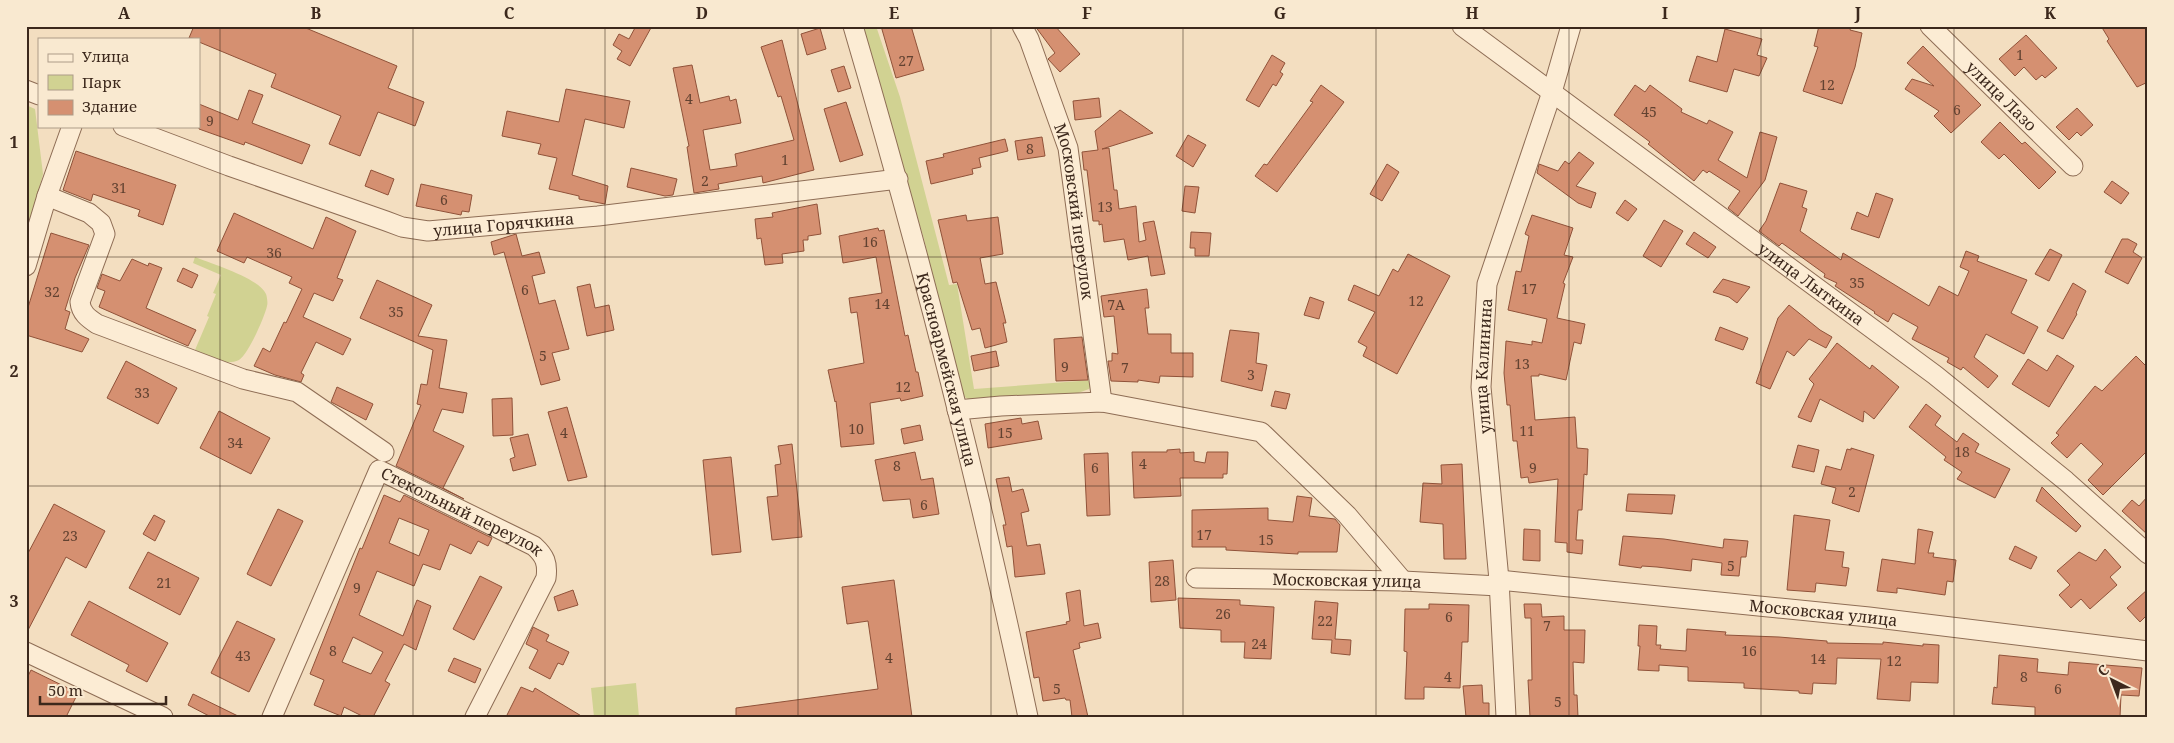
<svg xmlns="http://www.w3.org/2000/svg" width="2174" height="743" font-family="'Noto Serif',serif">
	<rect width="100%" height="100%" fill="#f3dec0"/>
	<path fill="#d1d292" d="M860,26h16l24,71 49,188 8,-1 17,105 119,-9 -4,9 -11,4 -107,8 -11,-7 -36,-155z
		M26,105l9,4 8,65 -17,67z
		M195,257c17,7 64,21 71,37 1,3 2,9 1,12 -2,10 -19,49 -28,54 -15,7 -31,-4 -44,-10l14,-33 -2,-1 9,-22 -3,-1 8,-18 -28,-12z
		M636,683l3,34h-45l-3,-29z"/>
	<path fill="#d59071" stroke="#905239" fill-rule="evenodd" d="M194,26h107l96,40 -9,22 36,14 -9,24 -37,-14 -18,44 -31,-12 12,-28 -70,-29 5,-13 -77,-32v-3l-10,-1z
		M636,26h16l-22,40 -13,-7 5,-8 -9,-6 6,-11 10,5z
		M881,26h30l13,44 -28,8z
		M1035,26h20l25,28 -20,18 -12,-13 7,-6z
		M1819,26h32l-1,4 12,3 -7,34 -13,37 -39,-13 15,-44 -4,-1z
		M2101,26h47v56l-11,5 -30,-46 2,-2z
		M820,28l6,21 -19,6 -6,-21z
		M1725,29l37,10 -5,16 10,3 -8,18 -25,-7 -7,23 -38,-11 8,-25 20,6z
		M2026,35l31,33 -12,10 -3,-3 -6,5 -12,-13 -9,9 -16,-17z
		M782,40l32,130 -51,13 -1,-7 -44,8 1,5 -25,4 -7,-46 2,-1 -16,-78 19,-3 8,38 29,-7 1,5 6,-2 5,24 -38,7 7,40 27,-4 -2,-12 59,-14 -13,-44 -3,1 -17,-50z
		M1923,46l58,59 -30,28 -17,-17 5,-5 -34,-22 7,-10 22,7 -27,-23z
		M1272,55l13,8 -5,9 3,2 -7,12 -3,-2 -14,23 -13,-7z
		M844,66l7,22 -13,4 -7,-22z
		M1321,85l23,17 -67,90 -22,-16 9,-12 3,1 46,-63 -3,-1z
		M1635,85l10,7 5,-7 32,24 -1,3 26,12 2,-4 24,12 -15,28 29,18 13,-46 17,5 -12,43 -27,36 -10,-8 12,-17 -31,-20 -2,2 -4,-3 -9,11 -46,-37 2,-2 -36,-27z
		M566,89l64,12 -6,27 -39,-9 -13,56 36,11 -3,18 -26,-5v-3l-30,-7 8,-31 -19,-4 3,-10 -39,-8 5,-25 52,11z
		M249,90l14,5 -11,28 58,22 -8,19 -57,-22 -1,3 -45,-16v-25l39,16z
		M1099,98l2,19 -26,3 -2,-19z
		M846,102l17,53 -23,7 -16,-53z
		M2077,108l16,17 -12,11 -4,-4 -8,8 -13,-13z
		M1120,110l33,23 -51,16 7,-1 5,42h3l2,19 17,-3 3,36 7,-2 -3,-17 11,-2 11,53 -14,2 -3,-20 -20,4 -4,-21 -20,3 -2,-18 -3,1v-4h-6l-6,-51h-3l-2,-18 16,-2 -3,-19z
		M2000,122l22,22 3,-2 31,30 -17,17 -35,-35 -5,5 -18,-17z
		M1188,135l18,10 -13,22 -17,-11z
		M1042,137l3,19 -27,4 -3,-19z
		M1005,139l3,12 -29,7 2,9 -9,2 1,5 -42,10 -5,-23 18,-4 -1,-3z
		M76,151l100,34 -13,40 -25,-9 2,-6 -47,-16 -2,7 -28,-11z
		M1579,152l15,11 -18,23 20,7 -5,15 -13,-5 -41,-30 2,-9 19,7 7,-10 4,3z
		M1387,164l12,8 -17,29 -12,-7z
		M631,168l46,11 -4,16 -8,1 -38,-9z
		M371,170l23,9 -6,16 -23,-9z
		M2112,181l17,12 -8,11 -17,-12z
		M1780,183l27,8 -5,16 5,2 -7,22 41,29 2,-7 86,53 10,-20 19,10 11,-25 -9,-4 6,-16 13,5 -2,5 50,19 -16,33 27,14 -14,27 -38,-20 -12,23 24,19 -10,12 -25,-21 -2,3 -14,-8 2,-4 -37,-19 6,-12 -25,-14 -5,9 -14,-9 1,-1 -40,-26 2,-3 -13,-6 1,-3 -43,-31 -3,3 -20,-15 7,-10z
		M421,184l51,11 -3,17 -7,-1 -1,4 -45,-9z
		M1185,186l14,1 -4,26 -13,-2z
		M1876,193l17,6 -14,39 -28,-9 6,-17 11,5z
		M1625,200l12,9 -9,12 -12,-8z
		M817,204l4,30 -13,2v4h-5l1,11 -22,3 1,9 -18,2 -4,-27 -4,1 -2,-20 18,-2 -1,-4z
		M234,213l79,36 13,-32 30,14 -19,47 6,2 -10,21 -19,-8 -11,24 48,22 -8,16 -27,-13 -15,31 3,2 -3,7 -26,-7 -21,-9 9,-18 7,4 14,-30 2,1 16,-34 -13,-6 3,-6 -45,-20 -3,6 -27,-12z
		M966,215l1,6 31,-4 5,37 -23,4 5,26 11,-2 10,41h-3l4,19 -22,6 -5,-20 -8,2 -15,-48 -4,1 -15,-63z
		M1532,215l41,13 -9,27 9,2 -10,26 2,1 -8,34 28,6 -4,20 -7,-2 -8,38 -27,-6v2h-8l4,44 40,-3 2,31 11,1 -1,26 -3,-1 -2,36h-4l-2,30h7l-1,14 -15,-2v-9l-12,-1 3,-63 -29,4 -1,-6 -7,1 -4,-37h-4l-3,-36h-3l-3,-32 2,-32 26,4v-4l10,2 5,-24 -39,-9 8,-39 5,1 8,-36 -4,-2z
		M1664,220l19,11 -22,36 -18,-11z
		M878,228l1,3 5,-1 21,106 3,-1 8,37h2l5,24 -22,5 -1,-3 -30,5 4,41 -33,3 -5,-46 -1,1 -7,-32 36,-7 -7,-51 -6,1 -2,-15 33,-5 -6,-36 -33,6 -4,-27z
		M1191,232l20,1 -2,23h-14v-8h-5z
		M1694,232l22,15 -8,11 -22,-14z
		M51,233l38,12 -14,33 -10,32 5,2 -5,17 24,10 -7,13 -56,-17v-21z
		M516,234l6,22 17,-4 6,21 -13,3 7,28 16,-4 14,49 -17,4 8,27 -19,5 -37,-133 -10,3 -3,-13z
		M2122,239h6l9,5 -4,8 9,6 -14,26 -23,-12z
		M2050,249l12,6 -13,26 -14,-7z
		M1408,254l42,22 -53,98 -34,-18 4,-9 -9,-5 17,-30 -27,-12 6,-15 25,11 14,-27 5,3z
		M132,259l16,7 1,-3 13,5 -16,40 50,22 -8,16 -89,-39 6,-16 -8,-3 5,-14 18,7z
		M183,268l15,7 -6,13 -15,-7z
		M1723,279l27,8 -13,16 -8,-6 -16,-5z
		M377,280l55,25 -14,31 29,4 -8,48 28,5 -4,20 -21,-4 -9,22 31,15 -21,42 21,11 -68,-33 25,-61 -4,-1 4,-20 6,1 6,-35 -73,-32z
		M2073,283l13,8 -10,22 1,1 -14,25 -16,-8z
		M590,284l5,24 14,-3 5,25 -27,6 -10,-49z
		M1147,289l2,19h-4l3,26h23v19h22v24l-33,-1 -1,7 -21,-3v2l-27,-1 -3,-20h4v-8l6,1 -4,-38 -10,1 -3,-21z
		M1310,297l14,5 -5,17 -15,-4z
		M1789,305l31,25 12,7 -6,11 -17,-9 -15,17 -7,-5 -17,38 -14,-6 22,-65z
		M1720,327l28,11 -5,12 -28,-10z
		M1230,330l29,3 -3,30 11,2 -5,26 -41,-10z
		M1082,337l6,43 -32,1 -2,-42z
		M1837,343l33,26 2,-4 27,22 -25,32 -10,-8 -1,11 -43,-23 -9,23 -13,-5 16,-33 -5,-5z
		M996,351l3,15 -25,5 -3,-15z
		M2057,355l17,11 -25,41 -37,-23 16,-25 19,12z
		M2136,356l12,12v82l-45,45 -15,-15 15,-16 -22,-21 -14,15 -16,-15 8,-8 -3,-2 39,-47 7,5z
		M126,361l51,27 -19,36 -51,-26z
		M337,387l36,17 -7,16 -35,-18z
		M1275,391l15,3 -4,15 -15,-3z
		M512,398l1,37 -20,1 -1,-37z
		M1926,404l15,12 -6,9 22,17 6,-9 16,11 -4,8 35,17 -15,29 -38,-19 5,-7 -18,-12 2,-3 -37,-30z
		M567,407l20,70 -19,4 -20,-69z
		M219,411l51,27 -19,36 -51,-26z
		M1021,418l1,6 16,-3 4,18 -54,9 -3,-24z
		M920,425l3,15 -19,4 -3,-15z
		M528,434l8,31 -23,6 -3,-12 5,-2 -5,-19z
		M792,444l10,93 -30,3 -5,-43 11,-1 -3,-31 6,-1 -3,-18z
		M1798,445l21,5 -5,22 -22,-5z
		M1851,448l23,7 -15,57 -27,-9 4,-15 -15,-4 5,-18 15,4 6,-21 4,1z
		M1180,449v4l14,-1v9l11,2 2,-11h21l-1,22h-4v4h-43l1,18 -47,2 -2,-46h35v-2z
		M915,452l6,28 12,-2 6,36 -26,4 -3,-19 -27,2 -8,-41z
		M1108,453l2,62 -23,1 -3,-62z
		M731,457l10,95 -29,3 -9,-95z
		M1462,464l4,95h-22l-1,-35 -23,-2 3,-39 19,1 -1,-19z
		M1009,477l3,15 11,-3 6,22 -8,2 6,33 13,-2 5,30 -30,3 -3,-31 -5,1 -4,-22h3l-10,-46z
		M2042,487l39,39 -5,6 -40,-31z
		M1628,494l47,1 -3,19 -46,-3z
		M384,495l16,7 4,-7 88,43 -4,8 -10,-5 -7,13 -21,-10 -10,26 -17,-6 -9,22 -37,-15 -18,44 44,21 14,-36 14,6 -15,44 -12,-6 -19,37 5,3 -17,33h-9l-20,-10 -3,9 -27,-11 10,-25 -14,-6 50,-126 2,1zM399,518l30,12 -10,26 -30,-13zM353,637l30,15 -12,22 -29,-12z
		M1297,496l15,2 -3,18 26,3 5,6 -3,27h-39v2l-72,-4v-3h-34v-37l76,-2v12l25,2z
		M2148,496v39l-26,-24 10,-11 7,6z
		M54,504l51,27 -19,37 -20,-11 -40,77v-77z
		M278,509l25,12 -32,65 -24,-12z
		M154,515l11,6 -10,20 -12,-7z
		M1794,515l36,5 -5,30 19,2 -2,15 7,1 -3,18 -30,-3 -1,9 -28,-2z
		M1524,529l16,1v31l-17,-1z
		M1918,529l15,3 -5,21h6l-1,4 23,3 -3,22 -6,-1 -2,14 -48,-7v5l-20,-2 5,-32 33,5z
		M1623,536l41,3 59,9 1,-9 24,2 -2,16h-5l-2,19 -18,-1 1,-12 -30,-4 -1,12 -34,-4 -15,-1 -1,2 -22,-3z
		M2015,546l22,11 -6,12 -22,-10z
		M2105,549l16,18 -11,10 7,8 -27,24 -9,-10 -10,9 -12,-13 11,-10 -13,-14 22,-19 17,9z
		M148,552l51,26 -19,37 -51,-27z
		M1173,560l3,40 -25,2 -2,-40z
		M480,576l22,11 -28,53 -21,-11z
		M894,580l18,137h-176v-9l142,-19 -10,-68 -21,3 -5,-37z
		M2148,589v25l-8,8 -13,-14z
		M573,590l5,15 -20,6 -4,-14z
		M1080,590l4,36 14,-3 3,15 -22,5 1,5 -7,2 15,67h-16l-2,-17h-4l-1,-2 -22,3 -4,-24 -5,1 -8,-46 41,-8 -1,-2 4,-1 -4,-28z
		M1178,598l62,2v5l34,2 -3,52 -27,-1 1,-16h-24v-12l-41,-2z
		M89,601l79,42 -21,39 -21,-11 3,-6 -58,-30z
		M1315,601l23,2 -3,36 16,1 -1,15 -19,-2 1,-13 -20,-1z
		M1429,604l40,1 -1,37h-6l-2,46 -36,-1v12h-19l2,-47 -3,-1 1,-42h24z
		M1524,604h17l1,13 22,-1v14h21l-1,33 -11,-1 1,33h3l1,22h-48l-2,-37h4l-1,-62h-6z
		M237,621l38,18 -26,53 -38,-19z
		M1639,625l18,1 -1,19h5l-1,4 26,2 1,-22 39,3 -1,3 54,2 48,4v2l56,1v-2l40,4v-2l16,1 -1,38 -27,-1 -1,19 -33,-2 4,-40 -44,-1 -1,26 -23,-1 -1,11 -13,-1v-2l-55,-3v-5l-56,-2v-14l-29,-2v6l-21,-1 2,-24h-2z
		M533,627l16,8 -3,6 23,11 -6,13 -5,-2 -8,16 -21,-11 9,-18 -12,-6z
		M1999,655l39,4 -1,13 31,3 1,-13 73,6 -3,28 -18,-1 -1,22h-85v-10l-43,-3 2,-17 3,1z
		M454,658l27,11 -6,14 -27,-12z
		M31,670l47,23 -12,24h-40v-37z
		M1482,685l1,18h6v14h-23l-3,-31z
		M521,687l12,5 2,-4 48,29h-77z
		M193,694l47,23h-29l-23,-12z"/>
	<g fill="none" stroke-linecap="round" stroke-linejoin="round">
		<defs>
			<g id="street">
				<path id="s1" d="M853,26c67,228 126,458 175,691"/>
				<path id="s2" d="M1022,26l7,13 39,109 34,254"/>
				<path id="s3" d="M1462,26l473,349 131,106 82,73"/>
				<path id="s4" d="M1930,26l143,140"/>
				<path d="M26,90l13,5"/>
				<path id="s5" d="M123,126l106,40 157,55 16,6 26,4 170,-15 300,-37"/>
				<path d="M47,196l42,17 12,10 4,11 -25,68c1,11 8,16 17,22l146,55 54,13 87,60"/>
				<path d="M26,266l21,-70 25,-70"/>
				<path d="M957,410l44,-4 101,-4 159,30 86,83 56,66"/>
				<path id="s6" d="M1196,578l207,3 96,5"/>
				<path id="s7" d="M1499,580l370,37 279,34"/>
				<path d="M26,652l137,65"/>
				<path id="s8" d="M272,717l107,-247 155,76c11,10 14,17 12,32l-71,139"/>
				<path id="s9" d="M1506,717l-7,-137 -18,-193 6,-103 65,-192 19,-66"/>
			</g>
		</defs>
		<use href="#street" stroke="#8e6d55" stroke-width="21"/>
		<use href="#street" stroke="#fcecd4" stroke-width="19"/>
	</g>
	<path fill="none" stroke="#3c281c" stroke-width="1" stroke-opacity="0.55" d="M220,26v691M413,26v691M605,26v691M798,26v691M991,26v691M1183,26v691M1376,26v691M1569,26v691M1761,26v691M1954,26v691M26,257h2122M26,486h2122"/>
	<g text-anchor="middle" stroke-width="5" stroke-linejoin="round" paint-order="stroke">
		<g font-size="14" fill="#624231">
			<text x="2020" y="60">1</text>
			<text x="906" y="66">27</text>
			<text x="1827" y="90">12</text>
			<text x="689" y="104">4</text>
			<text x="1957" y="115">6</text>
			<text x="1649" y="117">45</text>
			<text x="210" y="126">9</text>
			<text x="1030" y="154">8</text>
			<text x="785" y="165">1</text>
			<text x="705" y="186">2</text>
			<text x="119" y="193">31</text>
			<text x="444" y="205">6</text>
			<text x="1105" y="212">13</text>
			<text x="870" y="247">16</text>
			<text x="274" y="258">36</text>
			<text x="1857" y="288">35</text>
			<text x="1529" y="294">17</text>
			<text x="525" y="295">6</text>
			<text x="52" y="297">32</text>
			<text x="1416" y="306">12</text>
			<text x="882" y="309">14</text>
			<text x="1116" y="310">7А</text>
			<text x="396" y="317">35</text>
			<text x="543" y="361">5</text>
			<text x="1522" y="369">13</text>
			<text x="1065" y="372">9</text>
			<text x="1125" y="373">7</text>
			<text x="1251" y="380">3</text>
			<text x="903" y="392">12</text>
			<text x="142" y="398">33</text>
			<text x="856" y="434">10</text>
			<text x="1527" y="436">11</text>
			<text x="564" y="438">4</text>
			<text x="1005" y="438">15</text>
			<text x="235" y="448">34</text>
			<text x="1962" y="457">18</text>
			<text x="1143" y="469">4</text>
			<text x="897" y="471">8</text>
			<text x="1095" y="473">6</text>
			<text x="1533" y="473">9</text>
			<text x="1852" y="497">2</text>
			<text x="924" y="510">6</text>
			<text x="1204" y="540">17</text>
			<text x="70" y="541">23</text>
			<text x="1266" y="545">15</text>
			<text x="1731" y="571">5</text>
			<text x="1162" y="586">28</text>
			<text x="164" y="588">21</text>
			<text x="357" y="593">9</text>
			<text x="1223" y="619">26</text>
			<text x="1449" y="622">6</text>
			<text x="1325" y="626">22</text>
			<text x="1547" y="631">7</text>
			<text x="1259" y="649">24</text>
			<text x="333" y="656">8</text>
			<text x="1749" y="656">16</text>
			<text x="243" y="661">43</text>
			<text x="889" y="663">4</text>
			<text x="1818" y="664">14</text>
			<text x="1894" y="666">12</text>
			<text x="1448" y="682">4</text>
			<text x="2024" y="682">8</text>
			<text x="1057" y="694">5</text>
			<text x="2058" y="694">6</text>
			<text x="1558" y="707">5</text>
		</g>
		<g font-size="16" fill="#3c281c" stroke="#f9e9d0">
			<text dy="6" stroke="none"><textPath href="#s4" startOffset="100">улица Лазо</textPath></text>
			<text dy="6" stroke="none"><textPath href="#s2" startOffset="194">Московский переулок</textPath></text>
			<text dy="6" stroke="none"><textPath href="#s5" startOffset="399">улица Горячкина</textPath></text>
			<text dy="6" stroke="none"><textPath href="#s3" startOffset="434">улица Лыткина</textPath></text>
			<text dy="6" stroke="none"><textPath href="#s9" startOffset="352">улица Калинина</textPath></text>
			<text dy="6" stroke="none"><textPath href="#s1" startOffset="356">Красноармейская улица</textPath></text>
			<text dy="6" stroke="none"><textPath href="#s8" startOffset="362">Стекольный переулок</textPath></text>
			<text dy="6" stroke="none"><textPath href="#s6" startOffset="151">Московская улица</textPath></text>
			<text dy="6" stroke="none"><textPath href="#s7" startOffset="326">Московская улица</textPath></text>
		</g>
	</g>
	<rect width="2174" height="743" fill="none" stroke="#f9e9d0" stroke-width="55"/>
	<rect x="38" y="38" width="162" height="90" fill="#f9e9d0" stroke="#ad9c88"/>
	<rect x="48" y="54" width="25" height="8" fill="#fcecd4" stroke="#ad9c88"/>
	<text x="82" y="62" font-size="15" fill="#3c281c">Улица</text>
	<rect x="48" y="75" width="25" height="15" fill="#d1d292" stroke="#ad9c88"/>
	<text x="82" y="88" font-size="15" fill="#3c281c">Парк</text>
	<rect x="48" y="100" width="25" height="15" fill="#d59071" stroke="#ad9c88"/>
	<text x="82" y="112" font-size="15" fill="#3c281c">Здание</text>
	<g transform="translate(2112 680) rotate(318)" stroke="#f9e9d0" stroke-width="4" paint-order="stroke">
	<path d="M0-4L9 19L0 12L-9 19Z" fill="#3c281c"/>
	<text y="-8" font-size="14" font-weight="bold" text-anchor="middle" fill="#3c281c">С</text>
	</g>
	<path d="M40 696v8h126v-8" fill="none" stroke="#3c281c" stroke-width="2.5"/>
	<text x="48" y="696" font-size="15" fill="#3c281c" stroke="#f9e9d0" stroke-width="4" paint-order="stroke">50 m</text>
	<rect x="28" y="28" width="2118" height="688" fill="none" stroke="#3c281c" stroke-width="2"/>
	<g font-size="16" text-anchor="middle" font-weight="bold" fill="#3c281c">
		<text x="124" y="19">A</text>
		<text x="316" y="19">B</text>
		<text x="509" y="19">C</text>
		<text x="702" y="19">D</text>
		<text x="894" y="19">E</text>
		<text x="1087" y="19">F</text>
		<text x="1280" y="19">G</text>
		<text x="1472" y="19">H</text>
		<text x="1665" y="19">I</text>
		<text x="1858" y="19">J</text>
		<text x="2050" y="19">K</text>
		<text x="14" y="148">1</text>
		<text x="14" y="377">2</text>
		<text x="14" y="607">3</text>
	</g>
</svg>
